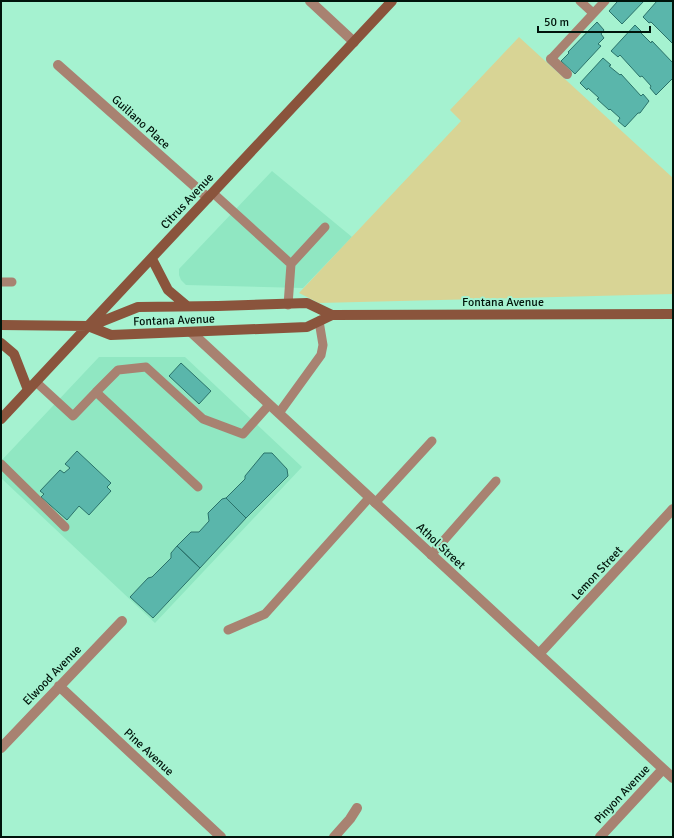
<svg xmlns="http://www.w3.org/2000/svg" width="674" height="838" font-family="Signika,sans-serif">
	<rect width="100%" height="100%" fill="#a5f2d0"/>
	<path fill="#90e7c2" d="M272,171l80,66 -49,51 -117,-3 -5,-5 -2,-5v-6z
		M99,357h86l117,110 -147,156 -154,-145v-17z"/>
	<path fill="#d8d495" d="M519,37l154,141v116l-354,9 -20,-10 162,-172 -11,-11z"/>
	<path fill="#5ab6ab" stroke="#2a726a" d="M615,1h29l-22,23 -13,-13 8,-9z
		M657,1h16v41l-1,1 -21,-21 -2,1 -6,-6z
		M597,22l7,8 -3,4 3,4 -6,6 3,2 -26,28 -14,-13 8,-8 -1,-1z
		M635,25l7,7 -1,1 10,10 1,-2 21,22v15l-17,17 -6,-7 1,-2 -9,-10 -2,1 -20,-22 -2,2 -7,-6z
		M603,58l8,7 -2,1 11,9 1,-1 20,22 2,-2 6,7 -9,12h-2l-13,14 -7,-6 2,-3 -10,-9 -1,1 -12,-11 2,-1 -11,-10 -1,2 -7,-7z
		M181,363l30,28 -12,13 -30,-28z
		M77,451l34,32 -4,4 4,4 -22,24 -10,-9 -12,14 -26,-23 3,-3 -4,-3 20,-21 4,3 6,-5 -5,-4z
		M264,453h8l15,16 1,7 -42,42 -20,-20 19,-19v-3z
		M226,498l20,20 -46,50 -23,-22 14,-14h8l10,-11 -1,-8 14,-14z
		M177,546l23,22 -47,50 -23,-21 18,-19 4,-1 19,-19v-5z"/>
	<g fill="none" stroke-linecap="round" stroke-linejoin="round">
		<path stroke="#a88271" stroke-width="9" d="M580,1l13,12
			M551,59l54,-58
			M213,193l78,71 34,-37
			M1,282h11
			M288,305l3,-41
			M36,382l37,34 23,-24 102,95
			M96,392l22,-22 28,-3 57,52 40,15 26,-29
			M279,413l42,-58 2,-10 -4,-24
			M1,464l64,63
			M375,503l57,-62
			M431,555l65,-74
			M228,630l37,-16 104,-116"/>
		<path stroke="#a88271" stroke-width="10" d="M310,1l44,41
			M551,59l16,15
			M58,65l150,133
			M191,332l482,446
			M539,654l134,-145
			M59,686l162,151
			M1,748l121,-127
			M334,837l16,-18 7,-11
			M600,837l63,-68"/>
		<path stroke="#8a543c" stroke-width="10" d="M152,259l16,31 19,16
			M1,325l87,1 23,9 196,-8 25,-12 341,-1
			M93,325l45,-18 80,-1 89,-3 25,12
			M1,343l13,11 14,36
			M1,419l391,-418"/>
	</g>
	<g text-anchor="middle" stroke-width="4" stroke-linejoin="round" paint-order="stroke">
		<g font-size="12" fill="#00140b" stroke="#a5f2d0">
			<text transform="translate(141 122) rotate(42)" y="4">Guiliano Place</text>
			<text transform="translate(187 201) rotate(-47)" y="4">Citrus Avenue</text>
			<text x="503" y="306">Fontana Avenue</text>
			<text transform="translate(174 320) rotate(-2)" y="4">Fontana Avenue</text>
			<text transform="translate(441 546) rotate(43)" y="4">Athol Street</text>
			<text transform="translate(597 573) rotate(-47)" y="4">Lemon Street</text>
			<text transform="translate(52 675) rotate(-46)" y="4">Elwood Avenue</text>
			<text transform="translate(149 752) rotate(43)" y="4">Pine Avenue</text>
			<text transform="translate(622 794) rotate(-47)" y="4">Pinyon Avenue</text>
		</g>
	</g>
	<rect width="674" height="838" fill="none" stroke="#00140b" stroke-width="4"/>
	<path d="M538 26v6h112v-6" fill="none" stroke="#00140b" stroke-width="2"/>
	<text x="544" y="26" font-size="12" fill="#00140b" stroke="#a5f2d0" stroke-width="3" paint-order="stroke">50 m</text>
</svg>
